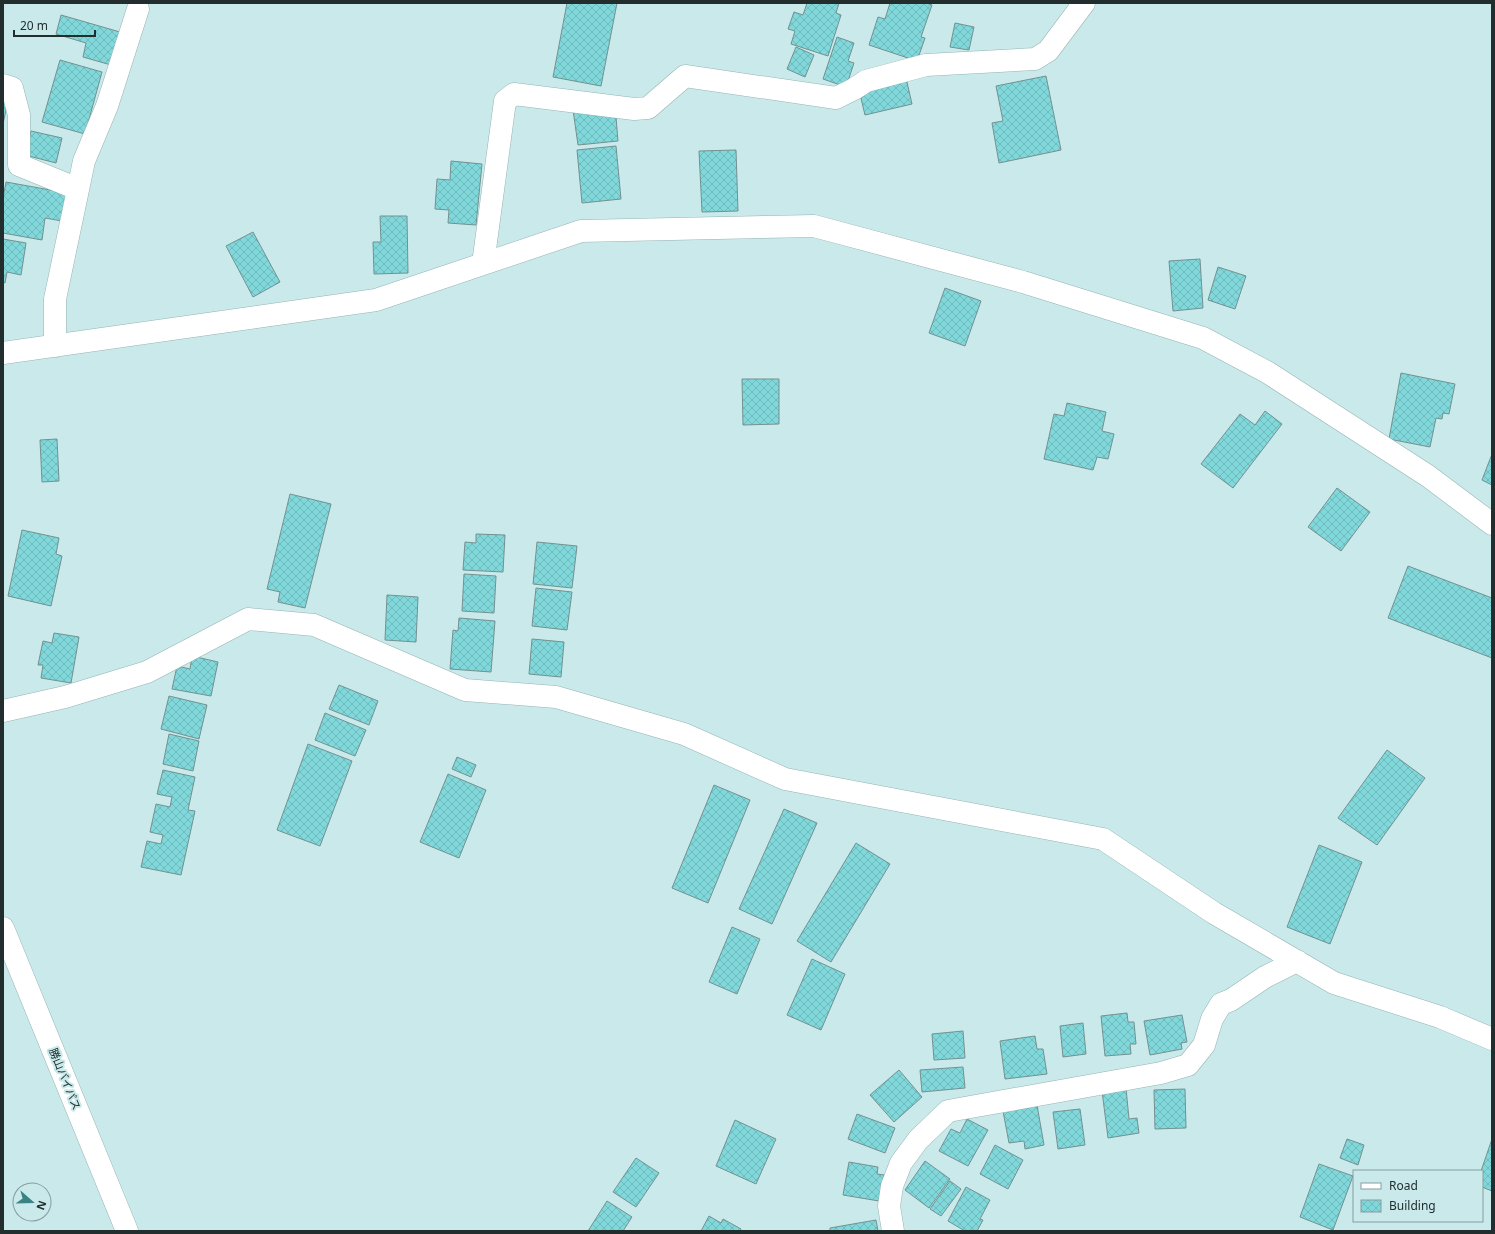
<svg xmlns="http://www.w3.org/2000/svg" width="1495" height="1234" font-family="'Noto Sans','Noto Sans JP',sans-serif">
	<defs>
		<pattern id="building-cross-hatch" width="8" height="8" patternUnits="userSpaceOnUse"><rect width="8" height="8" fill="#80d8db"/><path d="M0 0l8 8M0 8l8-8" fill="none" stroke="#6ebabc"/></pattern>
	</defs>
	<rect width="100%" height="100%" fill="#c9e9ea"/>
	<path fill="url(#building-cross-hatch)" stroke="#739191" d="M567,3h50l-16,83 -48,-9z
		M807,3h32l-3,10 5,2 -13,41 -37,-12 4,-13 -7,-2 6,-17 9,3z
		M890,3h36l6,2 -11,32 4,1 -8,23 -48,-16 9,-28 7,2z
		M61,15l59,17 -9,33 -28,-8 3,-14 -30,-9z
		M955,23l19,4 -5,23 -19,-3z
		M837,37l17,6 -6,18 6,2 -8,24 -23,-8z
		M796,47l18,8 -9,22 -18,-8z
		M60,60l42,12 -17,62 -43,-12z
		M1046,76l15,74 -62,13 -7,-40 11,-2 -7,-35z
		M906,78l6,26 -47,11 -6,-25z
		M3,94l6,2 -6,28z
		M573,110l43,7 2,24 -40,4z
		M31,131l31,7 -6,25 -31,-8z
		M616,146l5,53 -39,4 -5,-53z
		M736,150l2,61 -36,1 -3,-61z
		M451,161l31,3 -6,61 -28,-2 1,-13 -14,-1 2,-30 13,1z
		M6,182l61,11 -5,28 -17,-3 -3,22 -39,-7v-35z
		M380,216h27l1,57 -34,1 -1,-32h8z
		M253,232l27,50 -27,15 -27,-51z
		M3,239l23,4 -5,32 -14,-3 -2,11 -2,-1z
		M1200,259l3,49 -30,3 -4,-50z
		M1218,267l28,9 -11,33 -27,-9z
		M945,288l36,13 -16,45 -36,-13z
		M1401,373l54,11 -6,30 -6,-1 -1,6 -6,-1 -6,29 -41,-8z
		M742,379h37v45l-36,1z
		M1067,403l39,9 -4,19 12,3 -6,25 -11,-2 -4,13 -49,-11 10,-45 10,2z
		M1265,411l17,13 -49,64 -32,-24 39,-50 15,11z
		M57,439l2,42 -17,1 -2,-42z
		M1492,454v31l-10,-5z
		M1337,488l33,24 -29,39 -33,-24z
		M290,494l41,10 -26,104 -27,-6 2,-10 -13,-3z
		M22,530l37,8 -3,16 6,2 -11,50 -43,-10z
		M476,534l29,1 -2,37 -40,-2 2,-28 11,1z
		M537,542l40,4 -5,42 -39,-4z
		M1408,566l84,32v60l-104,-40z
		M464,574l32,2 -2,37 -32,-2z
		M536,588l36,4 -5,38 -35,-4z
		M387,595l31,2 -2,45 -31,-2z
		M459,618l36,3 -4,51 -41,-3 3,-39 5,1z
		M54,633l25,4 -8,46 -30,-5 2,-13h-5l5,-24 9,2z
		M532,639l32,3 -3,35 -32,-3z
		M192,656l26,6 -7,34 -39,-7 5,-23 13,3z
		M339,685l39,16 -9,24 -40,-16z
		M169,696l38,9 -8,34 -38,-10z
		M325,713l41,17 -11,26 -40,-16z
		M169,734l30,7 -6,30 -30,-7z
		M308,744l44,17 -32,85 -43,-16z
		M1387,750l38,28 -48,67 -39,-27z
		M457,757l19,8 -5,12 -19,-8z
		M163,770l32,7 -7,33 7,1 -14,64 -40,-8 6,-26 14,3 2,-9 -13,-3 6,-28 14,3 2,-10 -15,-3z
		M448,774l38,16 -27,68 -39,-16z
		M714,785l36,15 -42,103 -36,-15z
		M784,809l33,14 -45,101 -33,-15z
		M856,843l34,21 -59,98 -34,-21z
		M1319,845l43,17 -32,82 -43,-17z
		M732,927l28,12 -23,55 -28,-12z
		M812,959l33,15 -24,56 -34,-15z
		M1127,1013l1,9h6l2,22h-6l1,10 -26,2 -4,-40z
		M1182,1015l5,27 -6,1 1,6 -32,6 -6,-34z
		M1083,1023l3,31 -23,3 -3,-31z
		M963,1031l2,27 -31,2 -2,-26z
		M1035,1036l2,13h6l4,25 -42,5 -5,-38z
		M963,1067l2,21 -43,4 -2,-22z
		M899,1070l23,27 -28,25 -24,-27z
		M1126,1088l3,31 8,-1 2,15 -31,5 -6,-47z
		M1185,1089l1,39 -31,1 -1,-39z
		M1037,1105l7,40 -19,4 -1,-8 -15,2 -6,-32z
		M1080,1109l5,36 -27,4 -5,-37z
		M857,1114l38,14 -10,25 -37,-14z
		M967,1119l21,11 -20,36 -29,-15 12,-22 9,4z
		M735,1120l41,19 -20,45 -40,-18z
		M1347,1139l17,6 -6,20 -18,-7z
		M1492,1139v52l-10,-4v-16h-1z
		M995,1145l28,15 -15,29 -28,-15z
		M636,1158l23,15 -23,34 -23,-15z
		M925,1161l25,18 -21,29 -24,-18z
		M849,1162l29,5 -1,7 7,1 -5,26 -36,-6z
		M1319,1164l34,12 -20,54 -33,-13z
		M950,1181l11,8 -20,27 -11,-7z
		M966,1187l24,13 -10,19 3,1 -6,11h-12l-17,-10z
		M607,1201l25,16 -9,14h-35z
		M709,1216l12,7 2,-4 18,10 -1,2h-39z
		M876,1220l2,11h-48v-3z"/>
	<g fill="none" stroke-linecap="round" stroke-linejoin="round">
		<defs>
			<path id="street" d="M3,85l9,3 7,27v50l59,24
				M483,264l22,-163 9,-7 120,15 14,-1 37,-32 151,22 18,-9 12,-8 60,-16 109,-6 13,-8 36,-48
				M55,346v-47l29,-138 23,-55 31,-97
				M3,353l373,-53 205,-69 233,-5 209,56 180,56 64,34 161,104 64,48
				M3,711l62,-14 82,-25 101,-53 66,6 151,65 91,7 128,37 101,45 318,60 111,74 120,70 106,34 52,22
				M893,1231l-4,-25 3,-20 9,-23 17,-23 30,-29 213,-38 27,-8 16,-20 8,-26 9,-15 10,-4 34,-23 32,-16"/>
			<path id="secondary" d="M3,928l124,303"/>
		</defs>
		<use href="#street" stroke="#95b4b4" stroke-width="23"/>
		<use href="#secondary" stroke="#95b4b4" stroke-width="23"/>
		<use href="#street" stroke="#fff" stroke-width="22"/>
		<use href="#secondary" stroke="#fff" stroke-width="22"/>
	</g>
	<g text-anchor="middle" stroke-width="4" stroke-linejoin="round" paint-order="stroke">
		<g font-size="11" fill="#222e2e" stroke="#c9e9ea">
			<text transform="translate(65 1079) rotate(68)" y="4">勝山バイパス</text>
		</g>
	</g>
	<rect width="1495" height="1234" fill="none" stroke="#222e2e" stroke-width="8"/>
	<rect x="1353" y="1170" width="130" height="52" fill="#c9e9ea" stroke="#869e9f"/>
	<rect x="1361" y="1183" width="20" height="6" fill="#ffffff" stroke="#869e9f"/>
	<text x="1389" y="1190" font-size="12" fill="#222e2e">Road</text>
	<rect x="1361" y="1200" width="20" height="12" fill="url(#building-cross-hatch)" stroke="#869e9f"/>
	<text x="1389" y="1210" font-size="12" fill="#222e2e">Building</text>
	<g transform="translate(32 1202) rotate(110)"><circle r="19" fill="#c9e9ea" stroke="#869e9f"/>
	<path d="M0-3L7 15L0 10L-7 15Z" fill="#3a8385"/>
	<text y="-6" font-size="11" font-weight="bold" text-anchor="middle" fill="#222e2e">N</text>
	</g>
	<path d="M14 30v6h81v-6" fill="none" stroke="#222e2e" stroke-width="2"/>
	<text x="20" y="30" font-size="12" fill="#222e2e" stroke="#c9e9ea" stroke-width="3" paint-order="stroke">20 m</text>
</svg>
